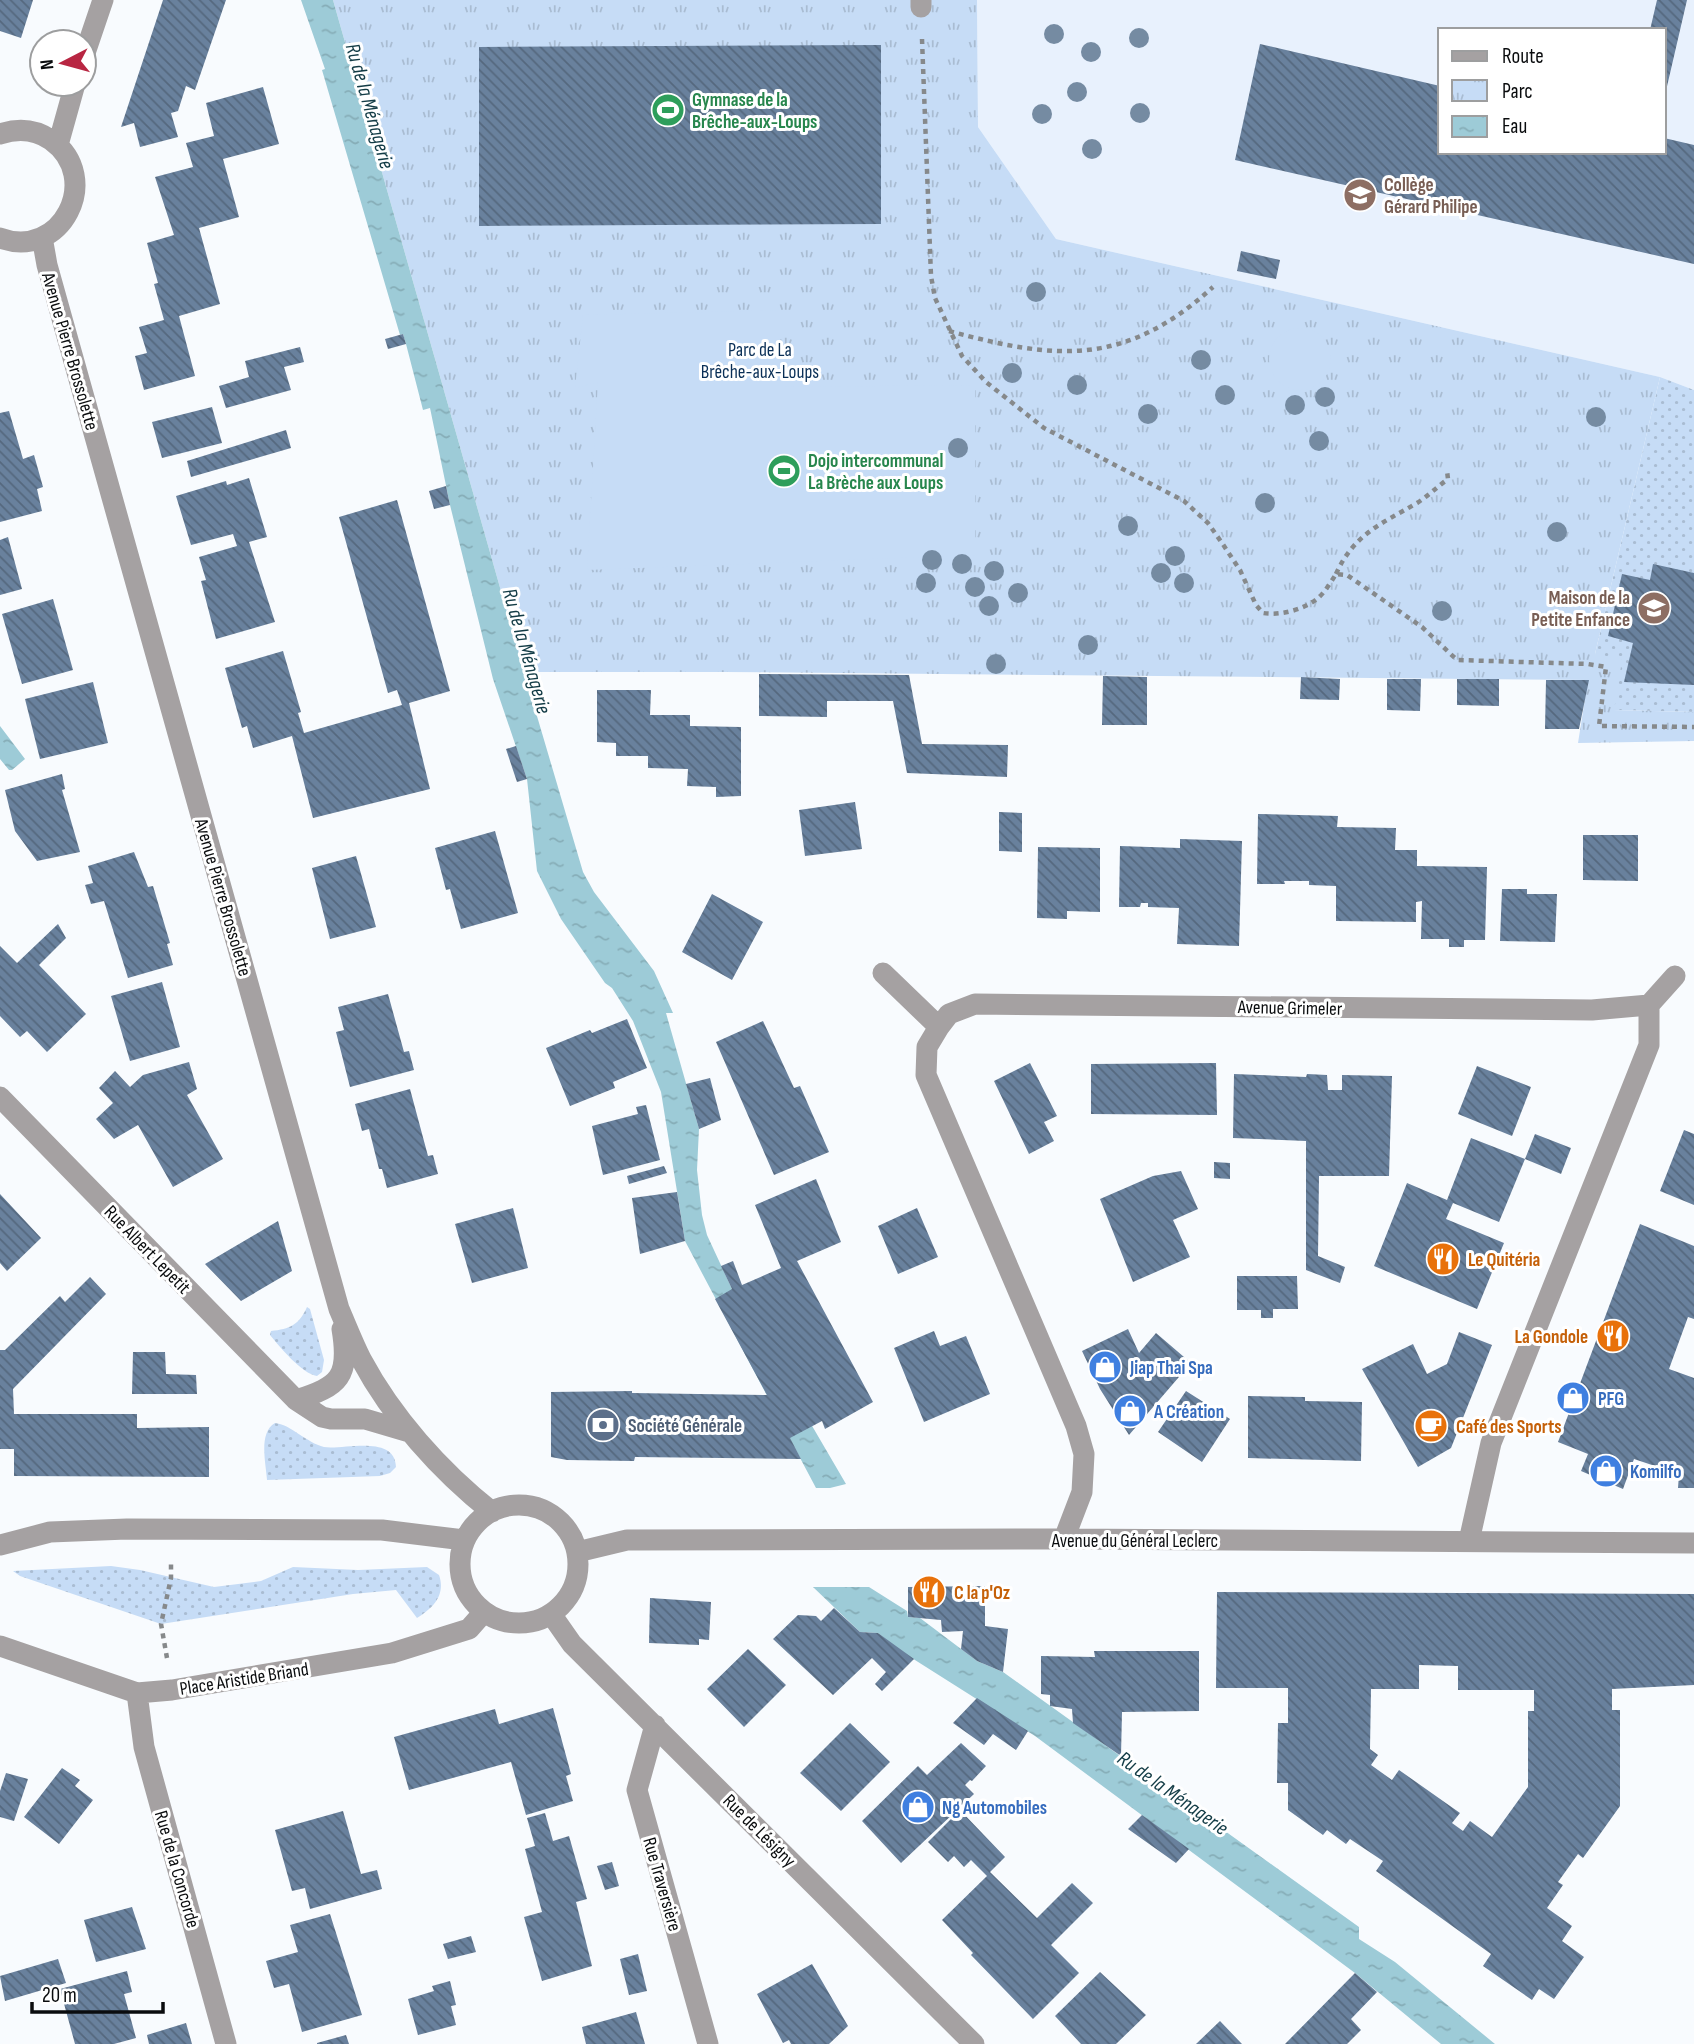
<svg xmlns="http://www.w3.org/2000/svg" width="1694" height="2044" font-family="'Sofia Sans Condensed',sans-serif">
	<defs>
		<pattern id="grass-dots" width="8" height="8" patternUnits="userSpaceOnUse" patternTransform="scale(1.75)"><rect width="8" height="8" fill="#c6dcf6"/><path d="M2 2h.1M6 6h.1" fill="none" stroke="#a9bcd2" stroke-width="1.8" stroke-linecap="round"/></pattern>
		<pattern id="park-tufts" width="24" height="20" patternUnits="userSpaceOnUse" patternTransform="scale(1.75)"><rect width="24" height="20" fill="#c6dcf6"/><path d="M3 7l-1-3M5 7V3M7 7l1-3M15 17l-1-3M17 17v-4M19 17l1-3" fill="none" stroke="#a9bcd2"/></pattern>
		<pattern id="water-ripples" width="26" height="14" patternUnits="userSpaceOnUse" patternTransform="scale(1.75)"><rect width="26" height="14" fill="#9dcbd7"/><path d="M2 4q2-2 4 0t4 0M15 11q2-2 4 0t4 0" fill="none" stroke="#86adb7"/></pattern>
		<pattern id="building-back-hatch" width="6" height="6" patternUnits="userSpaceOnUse" patternTransform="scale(1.75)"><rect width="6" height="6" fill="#69819d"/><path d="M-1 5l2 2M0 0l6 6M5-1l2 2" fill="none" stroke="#55687e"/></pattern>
	</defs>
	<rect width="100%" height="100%" fill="#f8fbfe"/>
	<path fill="#e8f1fd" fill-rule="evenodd" d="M977,0h717v390l-34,-13 -604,-138 -78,-112zM1440,30h224v122h-224z"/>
	<path fill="url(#grass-dots)" d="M1660,377l34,13v322l-80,-2 -19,-56z
		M307,1307l3,2 14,51 -2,12 -5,4c-15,-2 -38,-30 -47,-41l1,-4c19,-2 28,-6 36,-24z
		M275,1423c15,1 32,20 49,24 20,3 71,-13 72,20l-6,6 -10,3 -113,4c-1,-17 -9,-47 8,-57z
		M111,1566l29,4 74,17 47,-6 32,-14 65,3 69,-3 12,8c7,20 -6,33 -22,43l-21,-28 -43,4 -192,30 -141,-48 -7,-5z"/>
	<path fill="url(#park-tufts)" d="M333,0h644l1,127 78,112 604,138 -65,277 27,6 -8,50 80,2v29l-116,2 10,-63 -863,-8h-201z"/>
	<path fill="#c6dcf6" d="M780,310v77l195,-2v170l-388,15 11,-188 -23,6 8,-73z
		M1269 359a31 31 0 1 1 62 0a31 31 0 1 1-62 0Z"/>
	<path fill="url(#water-ripples)" d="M301,0h32l191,672 59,200 11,20 60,79 19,42h-7l33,116 -2,41 5,45 5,20 25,54 114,195 -16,4h-14l-131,-247 -24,-149 -28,-71 -21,-33 -7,-5 -44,-64 -24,-48 -10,-92 -34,-100 -43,-174 -20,-97 -7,2 -17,-66 -3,-10 -3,1 -78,-265 3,-1z
		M0,726l25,33 -13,11h-3l-9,-11z
		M813,1587h56l38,24 1,6 12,1 57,43 26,11 356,255v12l36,23 100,82h-54l-86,-71 -320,-237 -139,-88 -18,-15 -18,-1z"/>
	<path fill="url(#building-back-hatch)" fill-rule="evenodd" d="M0,0h33l-12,38 -21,-7z
		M163,0h63l-31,90 -9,-4 -8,25 -7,2 7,24 -38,10 -6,-24 -13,4z
		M1657,0h30l-22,95 -1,-65h-14z
		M1260,44l180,42v66h224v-14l30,7v119l-459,-104z
		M881,45v179l-402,2v-179z
		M263,87l16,57 -56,15 16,58 -40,11 21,76 -41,12 16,60 -51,14 -9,-34 12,-3 -8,-26 25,-7 -10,-36 4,-1 -11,-40 27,-8 -19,-58 38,-10 -7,-24 28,-7 -8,-33z
		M1241,251l39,9 -4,19 -39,-8z
		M403,334l3,10 -18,5 -3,-10z
		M300,347l4,15 -20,5 7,23 -65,18 -7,-22 30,-9 -4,-16z
		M212,407l10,36 -60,15 -10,-36z
		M9,411l14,48 11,-4 9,32 -6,2 5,22 -42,11v-109z
		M286,430l5,18 -100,29 -4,-16z
		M249,478l18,59 -18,5 26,80 -59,17 -15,-58 5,-1 -7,-23 38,-11 -4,-12 -42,11 -15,-49 50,-15 1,4z
		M446,486l4,19 -16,4 -5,-18z
		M397,500l53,191 -41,12 21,86 -117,29 -21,-82 -39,12 -6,-22 -5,2 -17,-60 58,-17 18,61 -3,1 6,20 98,-28 -5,-15 -9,3 -49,-176z
		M8,537l14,52 -22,6v-55z
		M1653,564l41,9v112l-70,-3 9,-39 -25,-7 14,-62 28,6z
		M53,599l20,71 -51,14 -20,-70z
		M759,674l150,1 13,69 86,1 -1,32 -100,-4 -14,-72h-66v16l-68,-1z
		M1103,676l44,1v48h-45z
		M1301,677l39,2 -1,21 -39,-1z
		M1387,679h34l-1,32 -33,-1z
		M1457,679h42v27l-42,-1z
		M1546,680h43l-10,49h-34z
		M93,682l15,61 -68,16 -15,-60z
		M597,690h54l-1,25h40v11l51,1v69l-25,1v-10l-29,-1 1,-17 -40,-1v-12h-32v-13l-19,-1z
		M516,746l11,33 -10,3 -11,-33z
		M62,774l3,15 -3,1 18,62 -43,9 -22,-30 -10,-41z
		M855,802l7,47 -57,7 -6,-46z
		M999,812l23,1v39l-23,-1z
		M1258,814l80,2 -1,11 59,1 -1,22h22v16l70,1 -2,73h-21v7h-15v-8h-28l1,-38 -6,1v20l-80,-1v-35l-27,-1v-4h-25l1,3h-28z
		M495,831l23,82 -57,16 -11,-40 -4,1 -11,-42z
		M1583,835h55v46l-55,-1z
		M1180,839l62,2 -3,105 -62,-2 2,-36 -31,-1v-4h-7l-1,4h-21l1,-61 60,2z
		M1038,847l62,1v64l-33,-1v8l-30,-1z
		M134,852l14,35 5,-1 17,57 -3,1 6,21 -45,13 -24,-77 -13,3 -6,-19 8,-2 -5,-17z
		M356,856l20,71 -46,12 -18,-71z
		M1502,889h25v5h30l-2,48 -55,-1z
		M712,894l51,28 -31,58 -50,-28z
		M58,924l8,14 -27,27 47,49 -39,38 -20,-21 -7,6 -20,-21v-70l17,17z
		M162,982l18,65 -50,14 -19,-65z
		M388,994l16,58 5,-1 5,19 -64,17 -14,-55 8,-2 -6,-23z
		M627,1019l20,49 -34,14 2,6 -45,18 -24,-58 44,-18 2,3z
		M763,1021l31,67 6,-2 29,66 -55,23 -58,-133z
		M189,1062l8,27 -10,6 36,64 -50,28 -35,-62 -24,14 -18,-20 17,-16 -14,-15 16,-17 15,16 13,-12z
		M1030,1063l27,53 -13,6 10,19 -25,13 -35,-73z
		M1216,1063l1,52 -126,-1v-50z
		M1477,1066l54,21 -19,49 -54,-22z
		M1234,1074l72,3 1,-3 20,1 1,15h14v-15l50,1 -3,100h-70l-1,80 27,11 -5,16 -34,-13v-129l-73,-3z
		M710,1078l11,42 -22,9 -13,-45z
		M410,1089l18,67 5,-1 5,19 -51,14 -5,-19h-3l-10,-40 -7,2 -7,-27z
		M646,1105l14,55 -57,15 -11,-49 46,-12 -2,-7z
		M1684,1130l10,4v71l-34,-14z
		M1535,1134l36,14 -10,26 -36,-15z
		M1471,1138l54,21 -26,63 -46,-19 -7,16 58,24 -27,66 -103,-43 33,-83 40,17z
		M1214,1162l16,1v16l-16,-1z
		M664,1166l3,7 -38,11 -2,-8z
		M1181,1171l17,38 -25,11 17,37 -57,25 -33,-83 53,-23z
		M816,1179l25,63 -44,19 76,141 -48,27 -3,-8 -32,17 11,21 -166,-2 -1,4 -67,-1 -16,-3v-65l81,-1v2l135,2 -52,-96 17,-10 -11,-23 12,-5 9,24 39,-17 -26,-63z
		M677,1192l8,49 -45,13 -8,-56z
		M0,1194l41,44 -34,33 -7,-8z
		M513,1208l15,60 -56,15 -17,-59z
		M917,1208l21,49 -40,17 -20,-48z
		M278,1221l14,50 -51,30 -36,-37z
		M1640,1224l54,22v73l-6,-2 -19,52 25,9v110h-16l1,-14 -45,-15 -11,30 -42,-18 7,-17 -30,-12z
		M1237,1276h60l1,33h-25v9h-12v-8h-24z
		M90,1277l16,17 -93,95 1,25h123v14l72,-1v50l-195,-1v-27h-14v-99h5l55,-54 5,6z
		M1128,1329l11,24 17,-20 35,30 -62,72 -29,-46 -18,-38z
		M934,1331l6,15 26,-10 24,58 -66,28 -30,-74z
		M1459,1332l33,13 -41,103 -33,19 -56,-98 51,-25 14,30 20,-10z
		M133,1352h32l1,22 30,1 1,19h-65z
		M1186,1391l44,28 -28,43 -44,-30z
		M1248,1396l57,1v4l57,1 -1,59 -113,-3z
		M985,1586v40l23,3 -5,43 -26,-11 -16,-12 2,-18 -21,1 -1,-12 -33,-3v-30z
		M1217,1592l477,2v91l-82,4v21h8v96l-37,52 -5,-4 -20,28 5,3 -16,23 25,18 -10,15 22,16 -30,42 -15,-10 -7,11 -49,-34 8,-12 -115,-83 7,-10 -33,-22 -4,5 -19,-14 -4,5 -35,-25v-27h-11l1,-60h10v-35h-72zM1419,1665l39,1v24h76v21h-6v76l-36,50 -22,-16 -7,10 -11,-8 8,-10 -61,-43 -7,10 -21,-15 7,-10 -8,-6 1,-60h48z
		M650,1598l61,4 -2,38 -10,-1v6l-50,-2z
		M834,1608l26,24 18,1 36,26 -32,32 -7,-7 11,-12 -14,-14 -39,37 -60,-56 25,-24 18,1 5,5z
		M748,1649l38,36 -42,42 -37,-38z
		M1094,1651h105v60l-77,1 -1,44 -48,-33 -1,-14 -22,-3v-11l-9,-1v-38l54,1z
		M977,1698l51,33 -12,19 -23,-16 -9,11 -31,-22z
		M553,1708l18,66 -5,2 7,25 -47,14 -15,-53 -102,28 -15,-53 101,-28 4,15z
		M850,1723l40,39 -49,49 -41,-38z
		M961,1743l25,23 -14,15 -2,-1 -5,5 9,9 -73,69 -39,-42 56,-55 9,9z
		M62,1768l18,12 -5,6 18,14 -34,44 -35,-27z
		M6,1773l22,6 -14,42 -14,-4v-26z
		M960,1810l45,47 -15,15 47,46 35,-35 21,20 -42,42 28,28 -46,46 -62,-64 2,-2 -31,-33 45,-44 -16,-16 -7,7 -10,-11 -6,6 -20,-20z
		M343,1811l18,63 16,-4 5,19 -72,20 -5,-21 -13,3 -17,-61z
		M545,1813l8,28 16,-5 18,63 -11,3 16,64 -50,15 -18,-64 18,-5 -17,-63 10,-3 -8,-28z
		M1142,1815l47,34 -13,14 -48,-34z
		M612,1862l7,24 -14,4 -8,-24z
		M132,1907l14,42 -50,13 -12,-42z
		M330,1914l32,101 -60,17 -13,-48 -15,4 -8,-27 32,-9 -8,-27z
		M471,1936l5,16 -28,7 -5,-15z
		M638,1954l9,37 -18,4 -9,-36z
		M58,1959l8,24 -61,18 -5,-25z
		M812,1964l36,62 -19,18h-38l-2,-4 -6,3 -26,-49z
		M127,1971l5,21 -8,2 12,44 -22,6h-39l-15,-55z
		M1100,1972l46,43 -30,29h-35l-26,-28z
		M1355,1973l22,19 -26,27 10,11 -14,14h-62z
		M450,1981l6,24 -5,1 5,19 -38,10 -10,-36 26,-8 -2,-5z
		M636,2012l9,32h-59l-4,-17z
		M1220,2021l22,23h-46z
		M186,2023l6,21h-43l-2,-9z
		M346,2035l3,9h-32v-1z"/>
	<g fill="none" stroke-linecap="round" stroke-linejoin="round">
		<path stroke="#86898b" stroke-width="4.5" stroke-dasharray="5 5" stroke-linecap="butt" d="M922,39l9,237 4,22 27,58 24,26 58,46 140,73 24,22 14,20 18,27 16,35 7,8c18,3 42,-4 55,-15 7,-6 13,-16 18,-24l11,1 75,52 35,33 131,4 18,3 -7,59 95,1
			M949,331c107,29 176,36 264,-44
			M1336,574c18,-40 45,-50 81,-71 11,-7 20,-16 31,-24l-1,-8
			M167,1658l-6,-34 10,-46v-15"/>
		<path stroke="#a5a1a2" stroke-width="21" d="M921,0v7
			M84,56l19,-56
			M0,134c18,-6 35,-5 51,6 53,38 10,121 -51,98
			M58,145l17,-61
			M42,237l5,28 292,1044c7,16 14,34 22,50 31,58 79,112 131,153
			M883,973l56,54
			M1649,1005l26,-29
			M0,1097l296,303 26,17 9,2h34l44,13
			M296,1400c44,-14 54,-23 46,-71
			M460 1564a59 59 0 1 1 118 0a59 59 0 1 1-118 0Z
			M1064,1539l18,-47 2,-38 -8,-28 -150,-351 1,-28 12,-20 10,-13 26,-10 617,6 57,-5v40l-158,398 -22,98
			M0,1545l50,-13 77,-3 255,1 82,10
			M577,1552l50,-12 437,-1 630,4
			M551,1614l21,30 402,400
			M0,1646l137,47 35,-3 220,-37 77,-24 15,-17
			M137,1693l7,54 82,297
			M655,1725l-18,65 71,254"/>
	</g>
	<g fill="#758ba2">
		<circle cx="1054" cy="34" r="10"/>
		<circle cx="1139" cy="38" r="10"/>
		<circle cx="1091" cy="52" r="10"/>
		<circle cx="1077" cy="92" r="10"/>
		<circle cx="1140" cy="113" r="10"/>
		<circle cx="1042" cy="114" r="10"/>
		<circle cx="1092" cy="149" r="10"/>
		<circle cx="1036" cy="292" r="10"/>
		<circle cx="1201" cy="360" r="10"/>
		<circle cx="1012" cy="373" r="10"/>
		<circle cx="1077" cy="385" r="10"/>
		<circle cx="1225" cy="395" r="10"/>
		<circle cx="1325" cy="397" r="10"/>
		<circle cx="1295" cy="405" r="10"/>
		<circle cx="1148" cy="414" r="10"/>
		<circle cx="1596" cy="417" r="10"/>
		<circle cx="1319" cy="441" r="10"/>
		<circle cx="958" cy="448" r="10"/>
		<circle cx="1265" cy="503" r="10"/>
		<circle cx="1128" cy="526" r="10"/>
		<circle cx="1557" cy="532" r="10"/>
		<circle cx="1175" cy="556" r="10"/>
		<circle cx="932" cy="560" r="10"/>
		<circle cx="962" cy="564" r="10"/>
		<circle cx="994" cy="571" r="10"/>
		<circle cx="1161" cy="573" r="10"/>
		<circle cx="926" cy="583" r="10"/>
		<circle cx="1184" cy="583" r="10"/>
		<circle cx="975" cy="587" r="10"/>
		<circle cx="1018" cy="593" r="10"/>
		<circle cx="989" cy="606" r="10"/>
		<circle cx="1442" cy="611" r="10"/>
		<circle cx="1088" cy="645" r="10"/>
		<circle cx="996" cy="664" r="10"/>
	</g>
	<defs>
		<symbol id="stadium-disc" viewBox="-11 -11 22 22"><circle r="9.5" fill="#2e9e5b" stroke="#fff"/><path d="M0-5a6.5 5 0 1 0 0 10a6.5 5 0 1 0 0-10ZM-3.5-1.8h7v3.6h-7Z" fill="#fff"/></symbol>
		<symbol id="school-disc" viewBox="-11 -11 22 22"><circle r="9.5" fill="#8d6e63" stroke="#fff"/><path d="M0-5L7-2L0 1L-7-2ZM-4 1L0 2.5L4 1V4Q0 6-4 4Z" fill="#fff"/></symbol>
		<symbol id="restaurant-disc" viewBox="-11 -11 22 22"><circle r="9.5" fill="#e8710a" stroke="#fff"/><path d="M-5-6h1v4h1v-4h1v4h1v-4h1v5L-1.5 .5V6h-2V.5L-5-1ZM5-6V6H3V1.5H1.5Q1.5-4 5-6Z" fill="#fff"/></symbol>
		<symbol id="shop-disc" viewBox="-11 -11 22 22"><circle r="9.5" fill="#3f7fe0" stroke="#fff"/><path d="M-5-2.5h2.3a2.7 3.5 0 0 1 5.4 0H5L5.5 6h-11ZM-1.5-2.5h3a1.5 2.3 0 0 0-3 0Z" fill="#fff"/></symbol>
		<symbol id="bank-disc" viewBox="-11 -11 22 22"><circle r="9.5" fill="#5c6f8a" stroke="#fff"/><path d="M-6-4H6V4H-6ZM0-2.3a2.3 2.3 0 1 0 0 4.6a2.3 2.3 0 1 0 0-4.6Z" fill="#fff"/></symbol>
		<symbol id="cafe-disc" viewBox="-11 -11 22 22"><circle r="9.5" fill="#e8710a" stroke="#fff"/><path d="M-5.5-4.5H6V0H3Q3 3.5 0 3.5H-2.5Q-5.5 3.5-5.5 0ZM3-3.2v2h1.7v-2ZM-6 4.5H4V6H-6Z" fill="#fff"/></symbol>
	</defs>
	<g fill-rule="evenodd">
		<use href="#stadium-disc" x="649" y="91" width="38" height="38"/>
		<use href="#school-disc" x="1341" y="176" width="38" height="38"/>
		<use href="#stadium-disc" x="765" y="452" width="38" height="38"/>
		<use href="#school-disc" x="1635" y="589" width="38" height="38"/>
		<use href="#restaurant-disc" x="1424" y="1240" width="38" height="38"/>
		<use href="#restaurant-disc" x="1594" y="1317" width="38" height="38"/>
		<use href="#shop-disc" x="1086" y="1348" width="38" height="38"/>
		<use href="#shop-disc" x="1554" y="1379" width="38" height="38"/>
		<use href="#shop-disc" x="1111" y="1392" width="38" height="38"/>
		<use href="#bank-disc" x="584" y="1406" width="38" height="38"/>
		<use href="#cafe-disc" x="1412" y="1407" width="38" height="38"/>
		<use href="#shop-disc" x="1587" y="1452" width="38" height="38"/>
		<use href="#restaurant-disc" x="910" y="1573" width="38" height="38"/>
		<use href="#shop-disc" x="899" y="1788" width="38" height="38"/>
	</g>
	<g text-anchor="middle" stroke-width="6" stroke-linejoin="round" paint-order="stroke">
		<g font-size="19" font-weight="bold" fill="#27864d" stroke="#fff" text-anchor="start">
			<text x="692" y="106">Gymnase de la<tspan x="692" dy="22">Brêche-aux-Loups</tspan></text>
			<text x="808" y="467">Dojo intercommunal<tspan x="808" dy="22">La Brèche aux Loups</tspan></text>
		</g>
		<g font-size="19" font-weight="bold" fill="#785e54" stroke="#fff" text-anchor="start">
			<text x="1384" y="191">Collège<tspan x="1384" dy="22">Gérard Philipe</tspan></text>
			<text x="1630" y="604" text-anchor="end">Maison de la<tspan x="1630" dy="22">Petite Enfance</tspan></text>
		</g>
		<g font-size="19" fill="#0a2f56" stroke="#fff">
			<text x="760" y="356">Parc de La<tspan x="760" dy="22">Brêche-aux-Loups</tspan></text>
		</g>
		<g font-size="19" fill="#0a0c0e" stroke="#fff">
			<text transform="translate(71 351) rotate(74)" y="7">Avenue Pierre Brossolette</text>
			<text transform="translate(224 897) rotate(74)" y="7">Avenue Pierre Brossolette</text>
			<text transform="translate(1290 1007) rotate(1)" y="7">Avenue Grimeler</text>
			<text transform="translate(148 1249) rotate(46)" y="7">Rue Albert Lepetit</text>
			<text x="1135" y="1547">Avenue du Général Leclerc</text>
			<text transform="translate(244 1678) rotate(-9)" y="7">Place Aristide Briand</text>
			<text transform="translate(760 1830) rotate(45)" y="7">Rue de Lésigny</text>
			<text transform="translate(178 1869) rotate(74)" y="7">Rue de la Concorde</text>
			<text transform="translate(663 1884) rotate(74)" y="7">Rue Traversière</text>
		</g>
		<g font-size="19" font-weight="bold" fill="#c56008" stroke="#fff" text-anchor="start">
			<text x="1468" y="1266">Le Quitéria</text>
			<text x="1588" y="1343" text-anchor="end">La Gondole</text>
			<text x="1456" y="1433">Café des Sports</text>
			<text x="954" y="1599">C la p'Oz</text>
		</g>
		<g font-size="19" font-weight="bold" fill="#366cbe" stroke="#fff" text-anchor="start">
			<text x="1130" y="1374">Jiap Thai Spa</text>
			<text x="1598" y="1405">PFG</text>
			<text x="1154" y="1418">A Création</text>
			<text x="1630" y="1478">Komilfo</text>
			<text x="942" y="1814">Ng Automobiles</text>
		</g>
		<g font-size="19" font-weight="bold" fill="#4e5e75" stroke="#fff" text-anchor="start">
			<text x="628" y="1432">Société Générale</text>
		</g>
		<g font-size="21" font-style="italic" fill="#133c46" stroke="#fff">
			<text transform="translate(370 106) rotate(74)" y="7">Ru de la Ménagerie</text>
			<text transform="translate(527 651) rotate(74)" y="7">Ru de la Ménagerie</text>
			<text transform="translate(1173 1793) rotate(35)" y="7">Ru de la Ménagerie</text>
		</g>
	</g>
	<rect x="1438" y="28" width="228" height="126" fill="#ffffff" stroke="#9d9e9f" stroke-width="2"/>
	<rect x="1452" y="51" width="35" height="10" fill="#a5a1a2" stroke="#9d9e9f" stroke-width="2"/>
	<text x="1502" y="63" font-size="21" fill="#0a0c0e">Route</text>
	<rect x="1452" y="80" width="35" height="21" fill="url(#park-tufts)" stroke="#9d9e9f" stroke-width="2"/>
	<text x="1502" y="98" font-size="21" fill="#0a0c0e">Parc</text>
	<rect x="1452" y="116" width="35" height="21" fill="url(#water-ripples)" stroke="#9d9e9f" stroke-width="2"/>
	<text x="1502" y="133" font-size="21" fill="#0a0c0e">Eau</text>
	<g transform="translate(63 63) rotate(264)"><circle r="33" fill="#ffffff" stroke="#9d9e9f" stroke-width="2"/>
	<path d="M0-5L12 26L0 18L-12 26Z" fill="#b82642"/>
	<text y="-10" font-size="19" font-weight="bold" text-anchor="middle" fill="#0a0c0e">N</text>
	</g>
	<path d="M32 2002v10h131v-10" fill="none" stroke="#0a0c0e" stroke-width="3.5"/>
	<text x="42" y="2002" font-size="21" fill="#0a0c0e" stroke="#ffffff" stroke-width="5" paint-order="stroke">20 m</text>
</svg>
